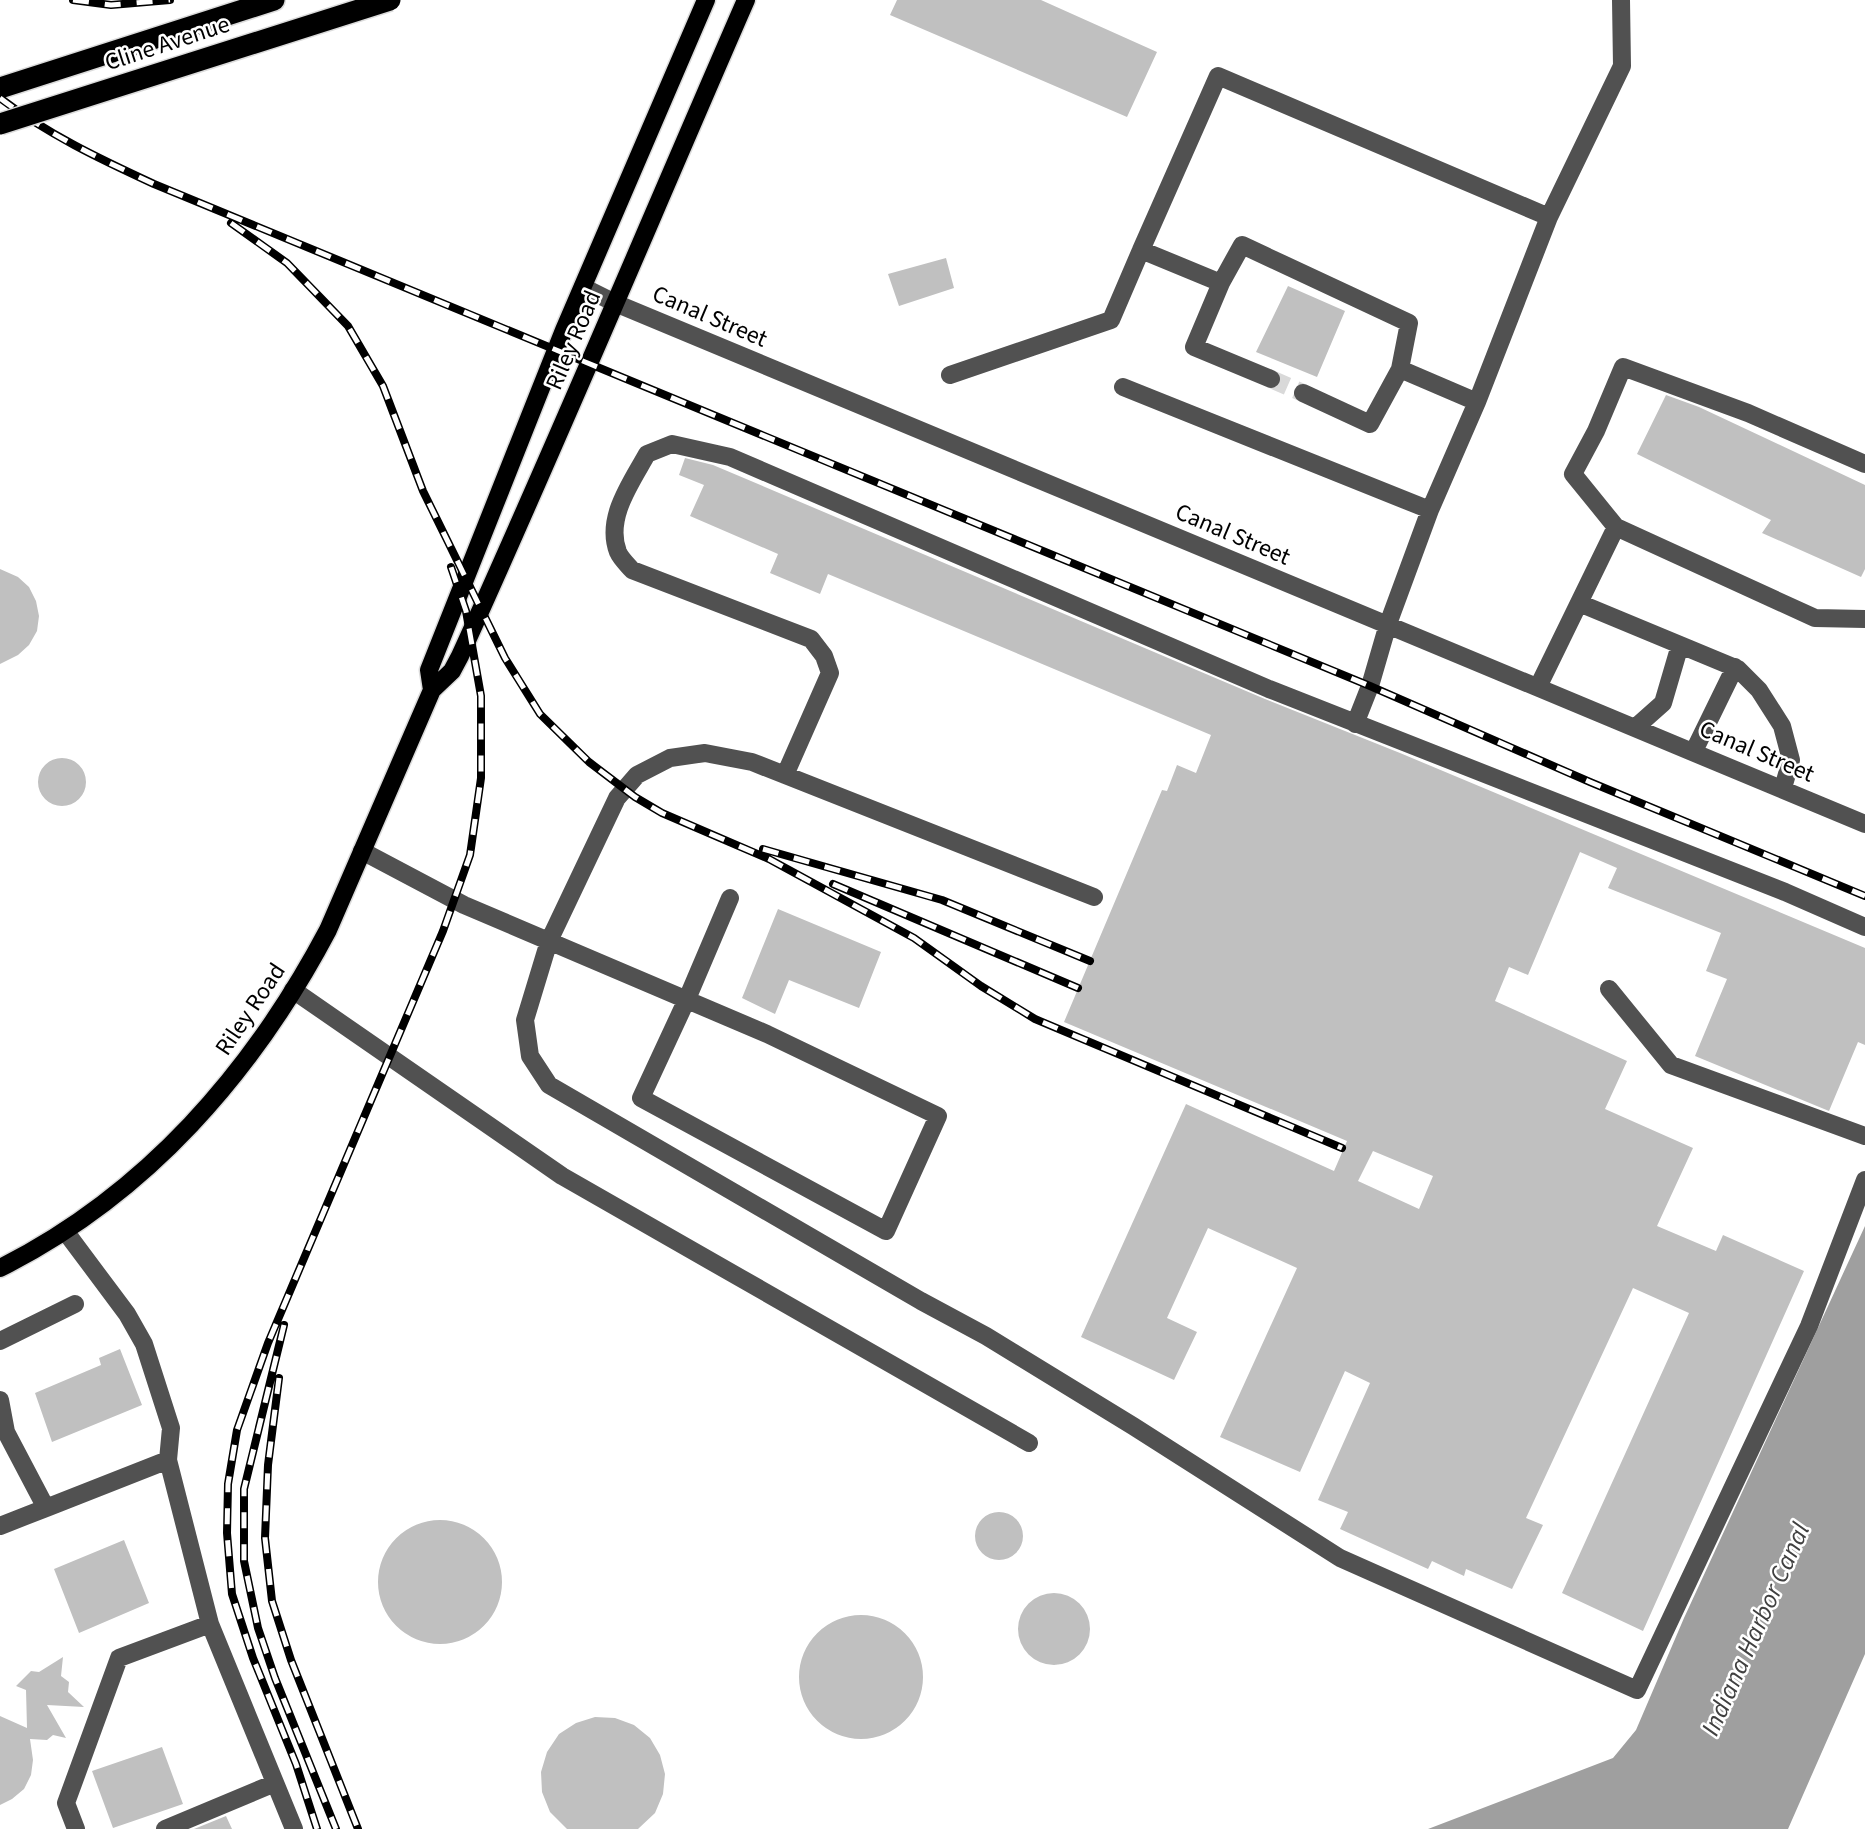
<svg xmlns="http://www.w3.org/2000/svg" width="1865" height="1829" font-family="'Source Sans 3',sans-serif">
	<rect width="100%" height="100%" fill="#fff"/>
	<path fill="#9f9f9f" d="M1865,1226v428l-77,175h-360l185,-71 23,-28 48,-112z"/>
	<path fill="#c0c0c0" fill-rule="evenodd" d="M897,0h144l116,52 -30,65 -237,-102z
		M946,258l8,30 -55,18 -11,-32z
		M1288,286l57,25 -28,66 -61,-25z
		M1666,395l33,12 166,78v84l-4,8 -99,-44 9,-13 -134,-66z
		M685,458l28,7 552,234 135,54 465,195v97l-7,-3 -29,69 -134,-55 32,-77 -21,-8 15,-38 -113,-45 9,-20 -37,-16 -52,123 -19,-8 -14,34 132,60 -22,48 88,39 -36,78 59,25 7,-16 81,36 -161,360 -81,-38 127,-280 -56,-25 -107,230 17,7 -31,64 -46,-20 -2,7 -32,-15 -4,8 -88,-40 8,-17 -30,-12 52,-117 -25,-12 -45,101 -80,-35 77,-169 -89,-40 -41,90 30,14 -23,48 -93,-43 105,-233 148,67 13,-30 -283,-119 98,-232 5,1 10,-26 19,8 15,-38 -383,-161 -8,20 -50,-21 8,-19 -88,-38 14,-31 -25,-10zM1373,1151l60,25 -14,33 -61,-28z
		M0,569l18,8 11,10 7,14 3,15 -2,15 -8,14 -11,10 -18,9z
		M38 782a24 24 0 1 1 48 0a24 24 0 1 1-48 0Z
		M778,909l103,43 -22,56 -70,-28 -14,34 -33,-16z
		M120,1349l22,56 -90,37 -17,-49 66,-28 -2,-7z
		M975 1536a24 24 0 1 1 48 0a24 24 0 1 1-48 0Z
		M378 1582a62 62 0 1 1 124 0a62 62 0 1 1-124 0Z
		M124,1540l25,63 -70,30 -25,-64z
		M1018 1629a36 36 0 1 1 72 0a36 36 0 1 1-72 0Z
		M799 1677a62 62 0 1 1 124 0a62 62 0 1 1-124 0Z
		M63,1657l-2,19 8,6 -1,10 16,15 -37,-2 19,33 -13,-3 -6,5 -17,-1 3,21 -2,15 -7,14 -12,10 -12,6v-89l27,12 -1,-38 -10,-4 15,-15 8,1z
		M595,1717l20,1 19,7 16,13 10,17 5,19 -2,20 -8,19 -17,16h-71l-17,-17 -8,-20 -1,-20 6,-20 12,-18 17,-11z
		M162,1747l21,57 -70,24 -21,-57z
		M226,1816l6,13h-38z"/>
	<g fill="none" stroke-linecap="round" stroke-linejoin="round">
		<path stroke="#d9d9d9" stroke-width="18" stroke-dasharray="18 9" stroke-linecap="butt" d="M1271,379l32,14"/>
		<defs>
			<path id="major" d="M432,690l-3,-20 135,-340 142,-330
				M0,1268c146,-73 253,-196 328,-338l104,-240 20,-19 8,-15c99,-218 191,-438 286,-656"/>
			<path id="highway" d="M0,88l274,-88"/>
		</defs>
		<use href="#major" stroke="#dbdbdb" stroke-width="21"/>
		<use href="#highway" stroke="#dbdbdb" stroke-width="24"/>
		<path stroke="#515151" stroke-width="18" d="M1549,217l73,-151 -1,-66
			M1221,283l-27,64 77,32
			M583,287l32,16 1250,521
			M950,375l161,-55 30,-70
			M1123,387l307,123
			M1303,393l67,31 30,-55
			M1865,464l-117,-51 -125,-46 -27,64 -23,43 43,53 199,91 50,1
			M1579,603l159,66 21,21 23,36 9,34 -8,28
			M1538,687l78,-160
			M1355,724l15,-38 18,-62 42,-114 47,-108 72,-185 -331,-141 -77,174 80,33 21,-38 167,78 -9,46 77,33
			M1636,727l27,-24 17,-58
			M1694,751l41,-84
			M785,775l45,-102 -6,-17 -13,-17 -179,-69c-4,-5 -11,-11 -14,-18 -13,-34 13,-69 29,-98l25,-10 58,13 539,232 516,203 80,35
			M362,851l102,54 303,129 171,82 -52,115 -245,-133 46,-99 43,-101
			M1094,897l-342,-135 -47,-9 -35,5 -33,17 -20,23 -68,143 -24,79 5,36 19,29 372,216 65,35 147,90 207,132 297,132 172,-364 56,-146
			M1609,989l62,76 194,71
			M293,990l269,186 467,267
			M0,1341l75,-37
			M0,1400l6,32 40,76 122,-48 3,-32 -27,-84 -17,-30 -62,-83
			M168,1460l42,164 84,205
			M0,1526l46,-18
			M76,1829l-10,-26 53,-145 91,-34
			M165,1829l110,-46"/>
		<use href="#major" stroke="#000" stroke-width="18"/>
		<use href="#highway" stroke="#000" stroke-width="21"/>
		<defs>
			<path id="rail" d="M73,0l38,5 59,-5
				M0,98c47,36 100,61 154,86l1216,502 220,96 275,114
				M231,223l56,40 61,63 35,60 40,105 82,167 35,56 49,48 46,35 27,16 107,46 145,79 67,48 54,33 307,129
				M763,849l179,51 148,61
				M833,884l245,104
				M284,1325l-40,164v72l14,67 17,50 61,151
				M279,1378l-11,87 -3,73 7,63 19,59 67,169
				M317,1829l-21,-65 -43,-106 -21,-64 -5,-61 1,-49 9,-54 31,-87 175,-412 27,-76 11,-77v-82l-15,-85 -15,-44"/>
		</defs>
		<use href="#rail" stroke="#000" stroke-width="8"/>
		<use href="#rail" stroke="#fff" stroke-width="5" stroke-dasharray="16" stroke-linecap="butt"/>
		<defs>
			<path id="highway-bridge" d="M0,124l390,-124"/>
		</defs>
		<use href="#highway-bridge" stroke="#dbdbdb" stroke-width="24" stroke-linecap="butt"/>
		<use href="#highway-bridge" stroke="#000" stroke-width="21"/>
	</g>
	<g text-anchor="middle" stroke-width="5" stroke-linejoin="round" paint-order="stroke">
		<g font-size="24" fill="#000" stroke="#fff">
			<text transform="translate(167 43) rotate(-18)" y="8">Cline Avenue</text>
			<text transform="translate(710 316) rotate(23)" y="8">Canal Street</text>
			<text transform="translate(573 340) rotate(-67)" y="8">Riley Road</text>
			<text transform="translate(1233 534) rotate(23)" y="8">Canal Street</text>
			<text transform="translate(1757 751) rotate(23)" y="8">Canal Street</text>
			<text transform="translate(250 1009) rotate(-56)" y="8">Riley Road</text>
		</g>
		<g font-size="26" font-style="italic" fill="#404040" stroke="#fff">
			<text transform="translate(1755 1629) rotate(-66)" y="9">Indiana Harbor Canal</text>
		</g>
	</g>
</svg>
